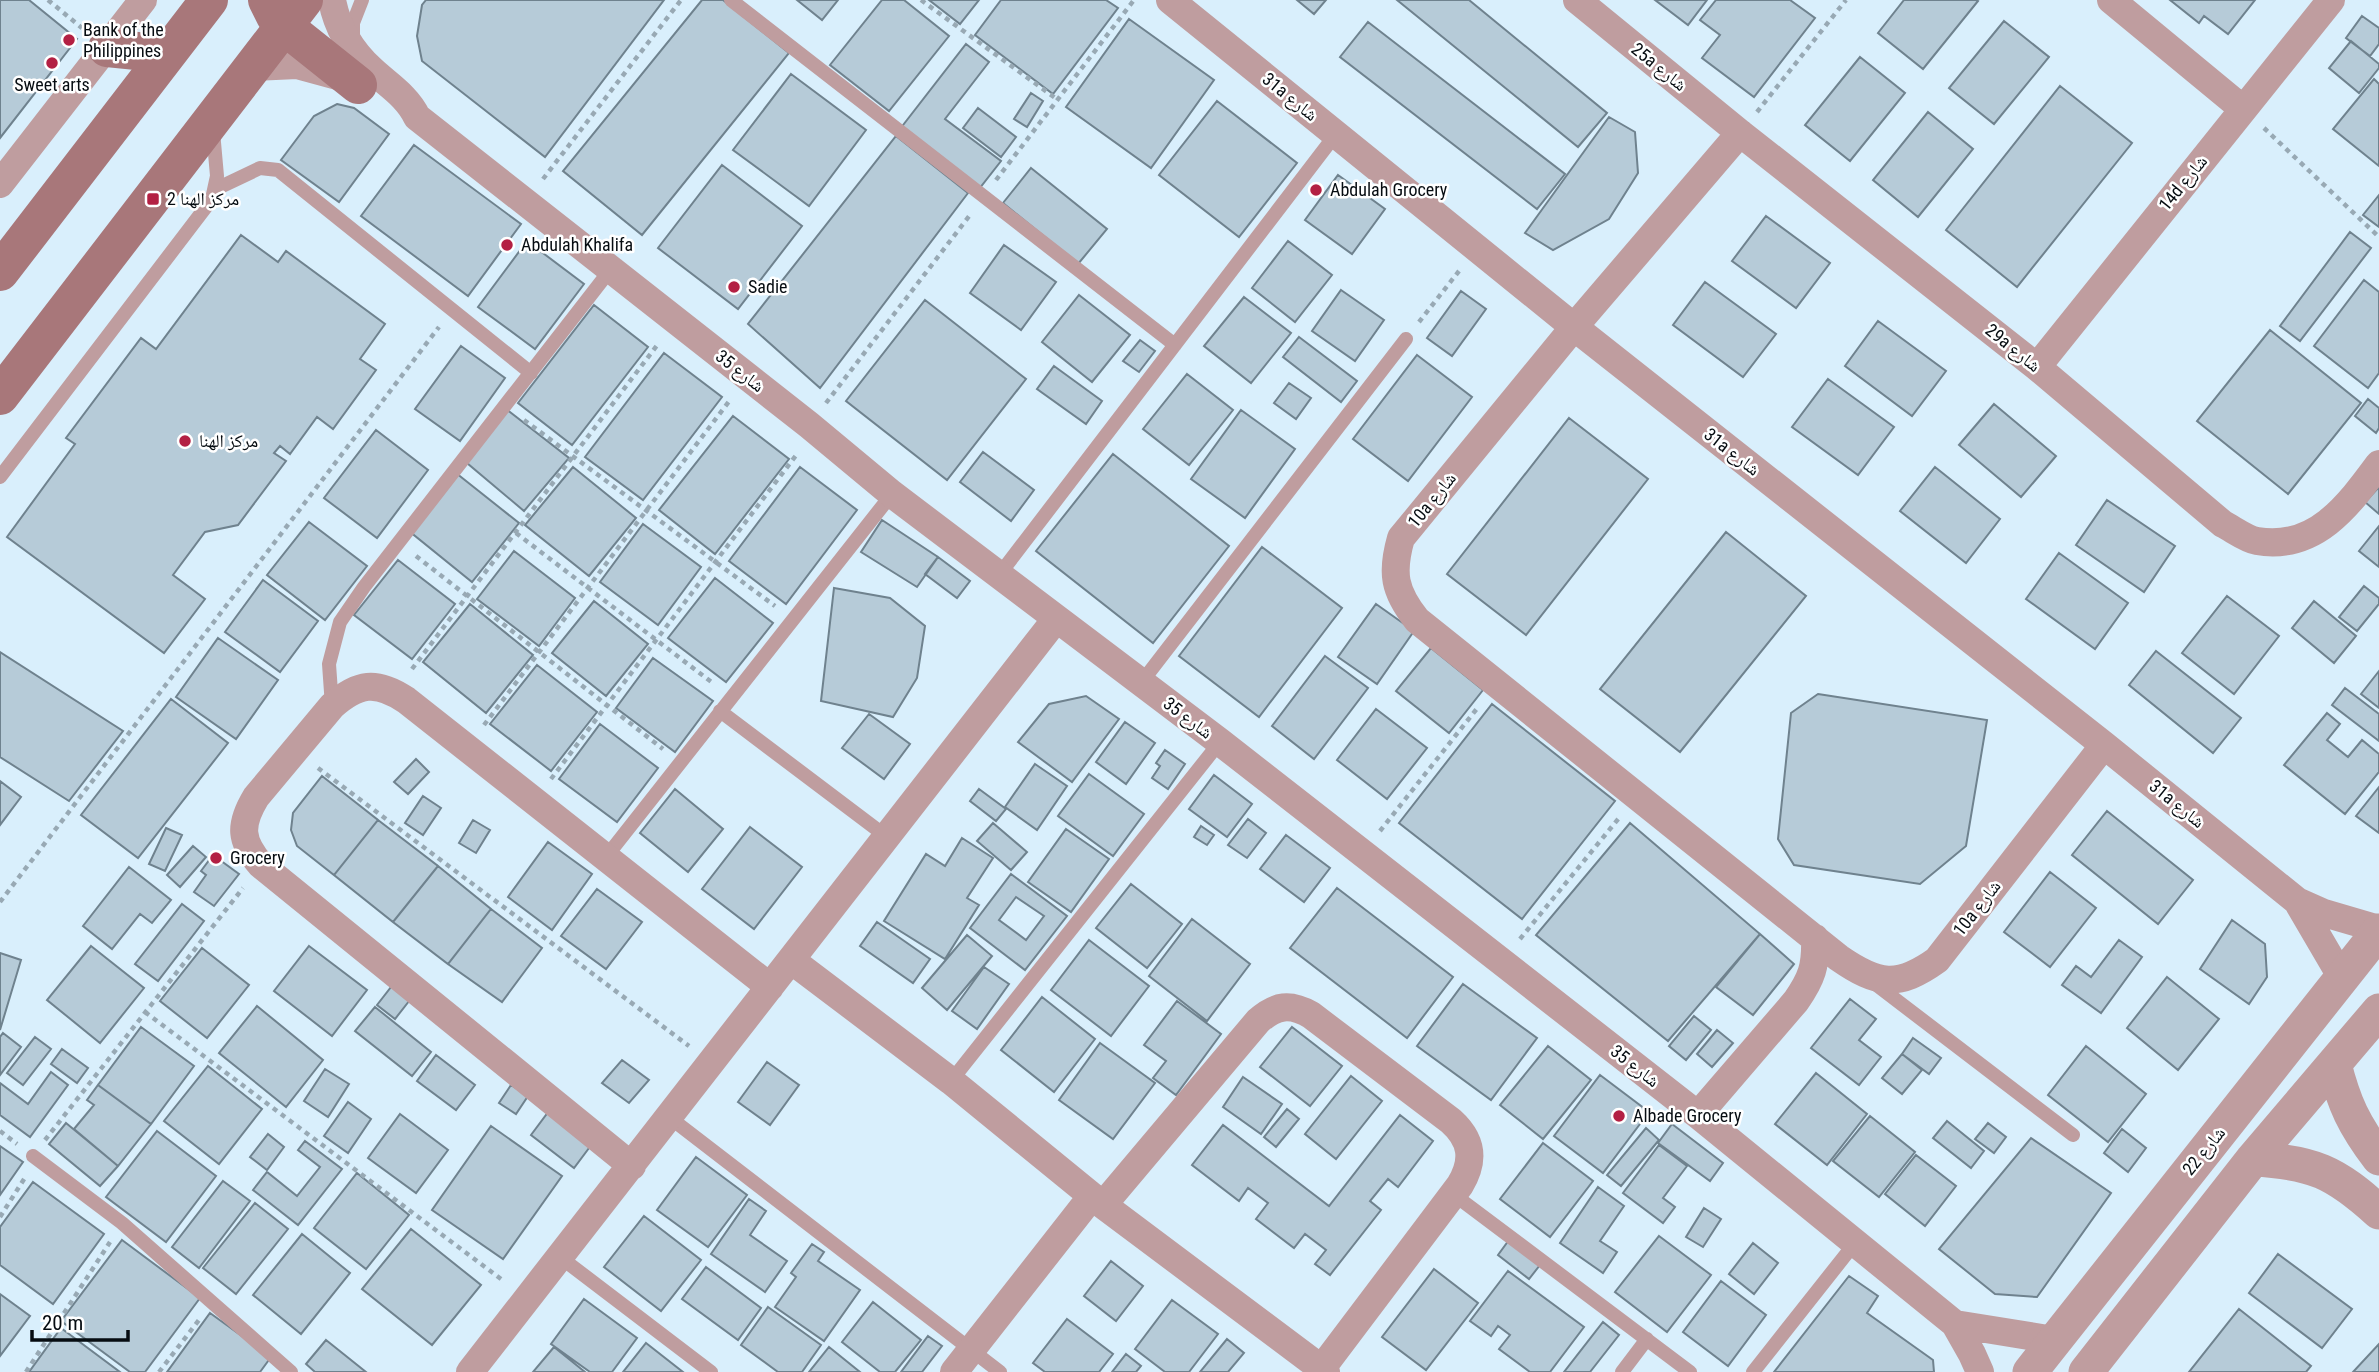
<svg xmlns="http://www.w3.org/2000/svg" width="2379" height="1372" font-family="'Roboto Condensed','Noto Naskh Arabic',sans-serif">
	<rect width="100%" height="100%" fill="#d9effc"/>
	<path fill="#b6cbd8" stroke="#6f828e" stroke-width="2" fill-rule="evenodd" d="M0,0h29l48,39 -77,99z
		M426,0h238l-119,157 -123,-96 -5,-25 5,-31z
		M702,0h21l66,53 -147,182 -79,-64z
		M797,0h41l-16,20z
		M882,0h22l45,36 -60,75 -59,-46z
		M929,0h50l-19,24z
		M1001,0h105l12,8 -65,86 -78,-59z
		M1297,0h29l-12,14z
		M1397,0h72l138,113 -29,34z
		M1655,0h52l-19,25z
		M1716,0h74l25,18 -61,79 -52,-39 18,-23 -20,-15z
		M1904,0h72l2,1 -55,68 -45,-36z
		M2170,0h85l-27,34 -24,-18 -5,7z
		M2362,16l17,12v16l-9,12 -24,-18z
		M1129,19l85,61 -63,88 -85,-61z
		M2004,21l45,36 -55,67 -45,-36z
		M1368,22l197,152 -28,35 -197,-152z
		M2351,41l28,23v4l-20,25 -30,-25z
		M966,44l23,18 -44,57 56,42 -22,28 -79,-60z
		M1860,57l45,36 -55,68 -45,-36z
		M791,74l75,56 -57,76 -76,-56z
		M2374,79l5,5v82l-46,-37z
		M2060,86l72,57 -115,144 -71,-57z
		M1031,93l12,8 -16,26 -13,-8z
		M1217,101l80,62 -58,74 -80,-62z
		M337,104l17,4 35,26 -50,68 -58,-42 33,-44z
		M978,108l38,29 -15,20 -38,-29z
		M1928,112l45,37 -55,68 -45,-37z
		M1609,117l26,15 3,41 -29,46 -56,31 -28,-17z
		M896,136l72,57 -148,195 -72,-64z
		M414,145l107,79 -53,72 -107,-80z
		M722,165l80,61 -64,83 -80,-61z
		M1031,168l76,61 -29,35 -75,-61z
		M1338,175l47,34 -33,45 -47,-34z
		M2379,195v32l-16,-12z
		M1766,216l64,47 -34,45 -64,-47z
		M2350,232l21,16 -71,93 -20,-15z
		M241,235l37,27 8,-11 99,73 -25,35 16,11 -43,59 -16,-12 -27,37 -10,-8 -6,7 12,8 -48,64 -33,7 -32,43 32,24 -41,54 -157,-116 68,-93 -9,-6 75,-100 15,11z
		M527,241l57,43 -49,65 -57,-42z
		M1288,241l44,34 -37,47 -43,-34z
		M1004,245l52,37 -35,48 -51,-37z
		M2364,280l15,12v81l-11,15 -54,-42z
		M1705,282l71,52 -33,43 -70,-52z
		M1341,290l43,30 -29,41 -43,-30z
		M1461,291l25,18 -34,47 -25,-18z
		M1079,295l51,40 -38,47 -50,-40z
		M1244,297l47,36 -40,50 -47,-37z
		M925,300l101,79 -79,101 -101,-79z
		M594,305l54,42 -76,98 -54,-42z
		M1878,321l68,50 -34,45 -67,-50z
		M2270,330l91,73 -73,91 -91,-73z
		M1299,337l58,44 -16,21 -58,-45z
		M1140,340l15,11 -16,21 -16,-11z
		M461,346l44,32 -45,63 -45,-32z
		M664,353l58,44 -79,103 -58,-43z
		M1417,355l55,42 -64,84 -55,-42z
		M1054,366l48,35 -16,23 -49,-35z
		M1187,374l46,36 -44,55 -46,-36z
		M1828,379l66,48 -36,48 -66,-48z
		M1289,383l22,15 -15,21 -22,-16z
		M2368,399l11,9v20l-3,5 -21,-17z
		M1994,404l62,52 -35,41 -62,-52z
		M506,409l63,49 -45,53 -57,-48z
		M1241,410l54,39 -50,69 -54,-39z
		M733,416l56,43 -74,95 -56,-44z
		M1569,418l79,61 -122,156 -79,-61z
		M376,430l52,40 -51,68 -53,-40z
		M983,452l51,38 -23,31 -51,-39z
		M1113,454l116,92 -76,97 -117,-92z
		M573,467l63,51 -47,58 -64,-51z
		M800,467l57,43 -71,94 -57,-43z
		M1935,467l65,52 -34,44 -66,-52z
		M456,473l63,50 -47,59 -63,-51z
		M2379,487v27l-14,-12z
		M2107,500l68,46 -31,46 -68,-47z
		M882,520l56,37 -21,30 -56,-35z
		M309,522l58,44 -42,54 -58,-45z
		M643,524l58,43 -43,58 -58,-43z
		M2379,526v41l-20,-16z
		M1726,532l80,64 -126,156 -80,-63z
		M1262,547l80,61 -83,109 -80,-61z
		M514,551l61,47 -36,48 -62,-47z
		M2059,553l69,50 -33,46 -69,-50z
		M938,557l32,24 -13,17 -32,-24z
		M398,560l57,44 -43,55 -58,-44z
		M715,578l58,45 -47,59 -58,-44z
		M263,580l55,41 -38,51 -55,-40z
		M2364,586l15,12v6l-22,27 -18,-14z
		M834,588l56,10 35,28 -8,52 -24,39 -72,-16z
		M2227,596l52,40 -45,58 -52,-41z
		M594,601l54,43 -42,52 -54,-43z
		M2314,601l42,35 -22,27 -42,-35z
		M470,604l63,51 -47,58 -63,-51z
		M1376,604l38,27 -37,53 -39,-27z
		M218,638l60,42 -42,59 -60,-42z
		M1431,648l52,42 -34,43 -53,-42z
		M2156,651l85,67 -28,35 -84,-68z
		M0,652l123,79 -54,70 -69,-44z
		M1325,656l43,32 -54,71 -42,-33z
		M653,658l60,43 -38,51 -59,-44z
		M537,665l60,47 -46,59 -61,-47z
		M2379,671v37l-18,-14z
		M2345,688l34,26v27l-47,-36z
		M1818,694l169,26 -21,126 -46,38 -126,-19 -16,-26 13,-126z
		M1086,696l33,23 -47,63 -54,-40 31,-38z
		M171,699l57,44 -90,115 -57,-43z
		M1492,704l123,97 -93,118 -123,-96z
		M1376,709l51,39 -40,51 -50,-39z
		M2327,713l13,11 -13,16 21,17 14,-17 17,14v18l-34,42 -61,-49z
		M869,714l41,30 -26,35 -42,-31z
		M1125,722l30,21 -29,41 -30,-22z
		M600,724l58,44 -41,54 -58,-43z
		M1165,750l20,14 -17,25 -16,-11 8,-12 -4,-3z
		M416,759l13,13 -21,22 -14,-12z
		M1035,764l32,22 -30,44 -32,-23z
		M1089,774l55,40 -31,42 -55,-40z
		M1214,775l38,29 -25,33 -38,-28z
		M322,776l56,44 -44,55 -37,-29 -6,-16 2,-17z
		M0,781l21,16 -21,28z
		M2379,787v46l-23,-17z
		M675,789l48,40 -35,43 -48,-39z
		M979,789l27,20 -10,12 -26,-20z
		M423,796l18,12 -18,27 -18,-12z
		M2107,811l86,69 -35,44 -86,-69z
		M1248,819l18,14 -19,25 -19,-13z
		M378,820l60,46 -45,56 -59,-47z
		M473,820l17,10 -14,23 -17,-10z
		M993,823l34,29 -16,18 -34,-29z
		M1630,823l130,111 -92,107 -132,-106z
		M1201,826l13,9 -7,10 -13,-8z
		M750,827l52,40 -48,62 -52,-40z
		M166,828l16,7 -17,36 -16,-7z
		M1066,829l43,30 -38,53 -43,-30z
		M1286,835l44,33 -26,34 -44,-33z
		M962,838l31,20 -26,40 12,7 -34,54 -61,-38 42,-67 19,12z
		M548,842l44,32 -40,56 -44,-33z
		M193,846l13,11 -26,30 -13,-12z
		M213,855l26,19 -25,32 -20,-14 12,-17 -5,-4z
		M438,866l53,43 -43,55 -55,-42z
		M129,867l42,33 -19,23 -12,-9 -28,35 -29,-23z
		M2050,872l46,36 -46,59 -46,-35z
		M1011,874l56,42 -42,54 -55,-42zM1016,897l28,19 -18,24 -27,-20z
		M1131,884l51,40 -35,44 -51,-40z
		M1337,888l116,89 -46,61 -117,-90z
		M597,889l45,33 -36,47 -45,-33z
		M182,904l22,17 -46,60 -23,-17z
		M491,909l51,39 -40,54 -54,-38z
		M1192,919l58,45 -43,57 -58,-45z
		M2232,920l33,24 2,33 -18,27 -49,-35z
		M877,922l53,37 -17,24 -53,-37z
		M1760,934l34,30 -41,51 -37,-28z
		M967,935l25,21 -45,54 -25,-22z
		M1089,940l60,46 -38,50 -60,-46z
		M2119,940l23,17 -41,56 -39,-28 14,-19 15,11z
		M91,946l53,42 -44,55 -53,-43z
		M309,946l58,44 -35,46 -58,-45z
		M202,948l47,37 -42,53 -47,-37z
		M0,953l21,7 -21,70z
		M984,967l25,17 -32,45 -25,-18z
		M2167,977l52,42 -41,51 -51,-42z
		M395,982l18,14 -18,23 -18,-14z
		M1463,984l74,54 -46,62 -74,-54z
		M1042,997l53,42 -41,53 -53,-42z
		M1850,999l26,20 -17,21 22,17 -22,28 -48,-37z
		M1177,1001l44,33 -45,61 -23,-17 13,-17 -22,-16z
		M257,1006l66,54 -37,47 -67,-54z
		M375,1007l56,45 -19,24 -57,-45z
		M1694,1016l17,14 -25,30 -17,-14z
		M141,1027l53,39 -43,58 -53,-39z
		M1292,1027l50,39 -32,40 -50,-39z
		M1717,1030l16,13 -21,24 -15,-13z
		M3,1033l18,14 -21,28v-38z
		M35,1037l16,12 -28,36 -16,-12z
		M1913,1038l28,20 -12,16 -27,-20z
		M1100,1043l55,40 -42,56 -54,-39z
		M1548,1046l43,34 -48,59 -43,-34z
		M2086,1046l60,48 -38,48 -60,-47z
		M62,1049l26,19 -11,15 -26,-19z
		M1902,1054l20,16 -20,24 -20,-16z
		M436,1055l39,30 -19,25 -39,-29z
		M622,1060l27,20 -20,23 -27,-20z
		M767,1062l32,23 -29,40 -32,-23z
		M208,1066l54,43 -43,55 -55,-43z
		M325,1069l24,15 -21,33 -24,-16z
		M51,1072l17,13 -38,52 -30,-22v-32l28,21z
		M1816,1073l51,41 -40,51 -52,-41z
		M1600,1075l49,37 -46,61 -49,-37z
		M1351,1076l31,25 -46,58 -31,-25z
		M1243,1077l39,27 -21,30 -38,-27z
		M98,1085l53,39 -33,42 -44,-37 20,-24 -7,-5z
		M511,1085l17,11 -12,18 -17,-11z
		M348,1102l23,17 -23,34 -24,-17z
		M1287,1109l12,10 -23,28 -12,-10z
		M549,1111l43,33 -18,24 -43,-33z
		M400,1114l48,36 -32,43 -48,-35z
		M1400,1115l33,26 -35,46 -10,-8 -18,22 11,9 -51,65 -15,-11 11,-14 -21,-16 -11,14 -38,-29 12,-16 -20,-15 -9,13 -47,-36 31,-40 106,81z
		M1870,1116l45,36 -36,45 -46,-36z
		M1947,1121l37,30 -13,17 -38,-30z
		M66,1123l52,43 -18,20 -51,-42z
		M1988,1123l18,14 -12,16 -19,-14z
		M1672,1124l51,39 -13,18 -52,-38z
		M491,1126l71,50 -59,83 -71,-49z
		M1646,1128l13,12 -38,46 -14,-11z
		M2122,1129l24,19 -18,24 -24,-19z
		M157,1131l59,45 -50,66 -60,-45z
		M268,1134l16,13 -17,23 -17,-13z
		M2031,1138l80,55 -74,104 -42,-3 -56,-45z
		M305,1141l37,28 -44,56 -45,-35 14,-18 30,24 23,-29 -22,-17z
		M1543,1143l50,38 -43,56 -50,-38z
		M1659,1145l28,21 -24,32 12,9 -12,16 -40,-30z
		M0,1146l23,16 -23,33z
		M1916,1155l40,31 -31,40 -40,-32z
		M696,1157l51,38 -39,52 -51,-37z
		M357,1173l52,42 -43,54 -52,-41z
		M223,1181l27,20 -51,67 -27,-21z
		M33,1182l71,52 -51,70 -53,-39v-38z
		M1598,1187l26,19 -24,35 17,11 -14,21 -43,-30z
		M749,1199l17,12 -16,24 37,26 -22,31 -54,-38z
		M255,1203l33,26 -52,65 -33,-26z
		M1704,1208l17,11 -18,28 -17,-10z
		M644,1216l57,44 -40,51 -57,-44z
		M411,1229l70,56 -49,60 -70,-56z
		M302,1234l48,39 -49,61 -48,-39z
		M1659,1236l52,39 -44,57 -52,-40z
		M122,1240l78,58 -55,74h-15l-69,-51z
		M1509,1240l31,25 -11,14 -31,-24z
		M1753,1243l25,20 -24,31 -25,-20z
		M812,1244l12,8 -6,9 42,29 -36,51 -49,-34 21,-30 -5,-4z
		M2278,1254l74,55 -30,39 -73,-55z
		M1111,1261l32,25 -27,35 -32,-25z
		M706,1267l55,41 -23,32 -56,-41z
		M1434,1269l44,34 -52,67 -44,-33z
		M1508,1271l76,56 -34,45h-20l-31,-23 11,-14 -12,-9 -7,10 -21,-15z
		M1849,1276l29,20 -11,17 66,47 1,12h-160z
		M1721,1281l45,34 -38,51 -45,-34z
		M0,1294l30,22 -30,40z
		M584,1299l53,39 -25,34h-22l-39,-28z
		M1172,1300l46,34 -29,38h-24l-30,-23z
		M873,1302l48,38 -26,32h-15l-38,-30z
		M768,1307l53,38 -19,27h-24l-37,-27z
		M2239,1309l72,57 -5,6h-117z
		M210,1313l61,44 -11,15h-93z
		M1067,1319l46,35 -14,18h-54l-12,-9z
		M1603,1322l16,13 -29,37h-26z
		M61,1328l59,44h-91z
		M928,1336l14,10 -20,26h-21z
		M1227,1339l17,14 -16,19h-28z
		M326,1340l40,32h-51l-9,-8z
		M646,1343l37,29h-60z
		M2379,1344v28h-26z
		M554,1347l31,25h-52z
		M829,1347l31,25h-51z
		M1126,1354l15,12 -5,6h-24z"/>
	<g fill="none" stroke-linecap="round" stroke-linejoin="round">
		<path stroke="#98a9b4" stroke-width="4.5" stroke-dasharray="5 5" stroke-linecap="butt" d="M48,0l34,28
			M921,0l137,100
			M1757,112l89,-112
			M2264,128l115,109
			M543,179l138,-179
			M996,180l138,-180
			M1419,322l40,-51
			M826,403l144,-188
			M524,420l251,186
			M516,533l198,151
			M416,556l247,193
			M412,669l246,-325
			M484,725l246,-325
			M318,768l371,278
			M551,779l246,-325
			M1380,831l99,-125
			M0,902l439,-575
			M1520,939l99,-121
			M145,1012l360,270
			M0,1131l17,13
			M45,1140l198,-252
			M0,1217l26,-41
			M26,1372l84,-130
			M159,1372l40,-52"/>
		<path stroke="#bf9d9f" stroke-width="14" d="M731,0l444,345
			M353,41v-18l9,-23
			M216,189l44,-21 18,2 253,203
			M0,477l212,-278 5,-23 -4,-45
			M999,575l337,-441
			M1141,683l265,-344
			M332,706l-3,-42 11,-42 24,-35 247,-318
			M720,711l167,126
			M606,857l286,-363
			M1874,983l199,152
			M951,1081l269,-339
			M669,1117l331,255
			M33,1156l89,67 169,149
			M1453,1194l237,178
			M560,1257l151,115
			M1622,1372l25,-33
			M1753,1372l102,-129"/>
		<path stroke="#bf9d9f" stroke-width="28" d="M332,0c5,27 19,51 40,70 16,15 35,26 45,47l392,308 83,69 328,248 478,373 257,209 17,30 8,18
			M1170,0l404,327 530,418 193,156 27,12 55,16
			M1577,0l163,133 297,234 186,157c10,5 23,15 34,17 58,10 91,-35 122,-77
			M2111,0l132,109
			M253,67l44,-2 44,12
			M1740,133l-166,194 -173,211c-10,35 -7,53 16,82l422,338c39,27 59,30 98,2l167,-215
			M0,184l143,-184
			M2037,367l294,-367
			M2297,901l45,77
			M791,960l160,121 152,124 223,167
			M1698,1115l98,-114c16,-23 20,-35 19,-63
			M632,1166l-371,-301c-21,-24 -22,-40 -5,-68l76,-91c26,-23 44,-26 74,-6l364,287
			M1103,1205l155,-184c18,-16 32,-18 53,-6l140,106c21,19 24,39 9,64l-138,183
			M1955,1324l99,16
			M470,1372l586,-753
			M954,1372l138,-176"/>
		<path stroke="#bf9d9f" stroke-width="35" d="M2334,1064c10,40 20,61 45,94
			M2253,1159c60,3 82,13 126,53
			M2030,1372l349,-441
			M2086,1372l167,-213 126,-148"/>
		<path stroke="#a8777a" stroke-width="38" d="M267,0l8,16 9,10 74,59
			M107,48l60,6
			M0,272l209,-272
			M0,396l304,-396"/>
	</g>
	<g fill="#b32043" stroke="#fff" stroke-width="2.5">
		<circle cx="69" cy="40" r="7"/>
		<circle cx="52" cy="63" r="7"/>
		<circle cx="1316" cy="190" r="7"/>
		<rect x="146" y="192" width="14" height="14" rx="3.5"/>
		<circle cx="507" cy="245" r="7"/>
		<circle cx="734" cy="287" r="7"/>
		<circle cx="185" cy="441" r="7"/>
		<circle cx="216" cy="858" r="7"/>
		<circle cx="1619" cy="1116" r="7"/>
	</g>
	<g text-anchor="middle" stroke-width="5" stroke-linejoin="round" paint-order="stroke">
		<g font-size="18" fill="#060c11" stroke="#fff" text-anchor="start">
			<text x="83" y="36">Bank of the<tspan x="83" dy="21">Philippines</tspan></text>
			<text x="52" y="91" text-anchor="middle">Sweet arts</text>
			<text x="1330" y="196">Abdulah Grocery</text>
			<text x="167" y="205">مركز الهنا 2</text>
			<text x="521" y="251">Abdulah Khalifa</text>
			<text x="748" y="293">Sadie</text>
			<text x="199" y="447">مركز الهنا</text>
			<text x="230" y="864">Grocery</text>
			<text x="1633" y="1122">Albade Grocery</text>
		</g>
		<g font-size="18" fill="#060c11" stroke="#fff">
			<text transform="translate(1659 67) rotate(39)" y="6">25a شارع</text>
			<text transform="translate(1290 97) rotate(39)" y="6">31a شارع</text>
			<text transform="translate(2183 183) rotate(-51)" y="6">14d شارع</text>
			<text transform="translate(2013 348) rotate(39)" y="6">29a شارع</text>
			<text transform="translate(740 371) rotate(38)" y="6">شارع 35</text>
			<text transform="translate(1732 452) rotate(38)" y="6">31a شارع</text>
			<text transform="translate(1432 500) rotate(-51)" y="6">10a شارع</text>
			<text transform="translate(1188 718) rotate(37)" y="6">شارع 35</text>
			<text transform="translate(2177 804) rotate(39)" y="6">31a شارع</text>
			<text transform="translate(1977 908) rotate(-52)" y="6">10a شارع</text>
			<text transform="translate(1635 1066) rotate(38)" y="6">شارع 35</text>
			<text transform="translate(2204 1151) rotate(-51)" y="6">شارع 22</text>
		</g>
	</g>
	<path d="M32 1330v10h96v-10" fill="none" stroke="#060c11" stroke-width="3.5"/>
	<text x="42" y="1330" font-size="21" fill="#060c11" stroke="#ffffff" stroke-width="5" paint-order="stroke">20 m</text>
</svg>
